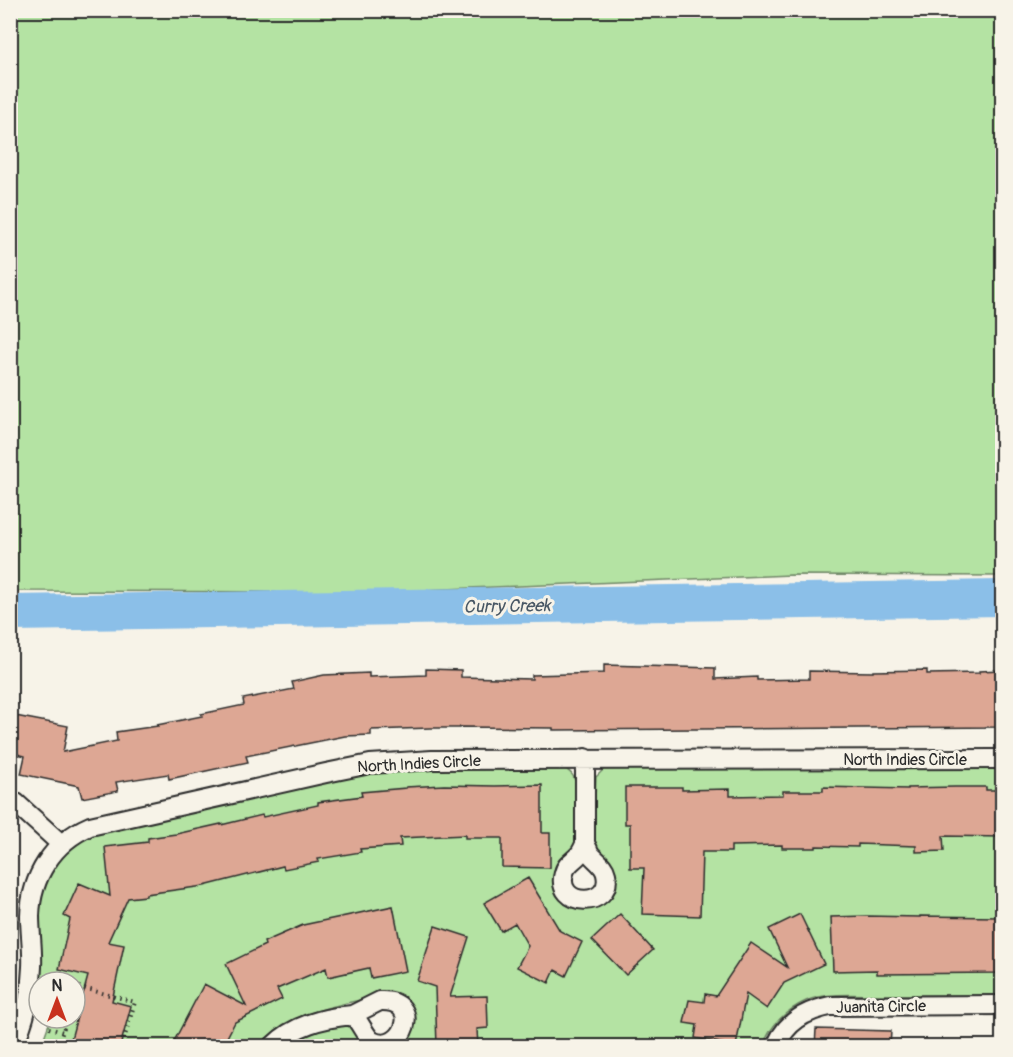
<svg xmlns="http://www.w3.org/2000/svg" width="1013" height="1057" font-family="Pangolin,sans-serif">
	<rect width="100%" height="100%" fill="#f7f3e8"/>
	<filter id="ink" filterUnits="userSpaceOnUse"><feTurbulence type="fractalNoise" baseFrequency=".0167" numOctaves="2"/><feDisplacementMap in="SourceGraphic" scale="12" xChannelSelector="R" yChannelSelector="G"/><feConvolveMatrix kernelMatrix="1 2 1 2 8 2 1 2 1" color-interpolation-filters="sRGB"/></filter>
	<g filter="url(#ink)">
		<path fill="#b4e3a3" stroke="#708767" stroke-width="1.5" d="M10,11h992v565l-211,-1 -420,17 -360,-1z
			M1002,767v228c-41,0 -82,0 -123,0 -23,0 -52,-3 -73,6 -20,9 -36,25 -43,45h-362c10,-7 10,-13 12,-25l-39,-24c-40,9 -87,16 -115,49h-218l10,-28h24v-36h-17l-1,-3 -17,-1 -1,-63c2,-37 24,-70 59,-83l237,-54 43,-6 43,-3 142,-1c9,4 11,8 13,17l-1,60 -18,37 47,19 -11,-58 3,-66 8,-8z
			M346,1024l5,1 18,21h-84c20,-13 37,-18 61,-22z"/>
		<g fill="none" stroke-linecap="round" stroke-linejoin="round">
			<path stroke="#8bbfe8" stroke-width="36" d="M10,613l992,-15"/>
		</g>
		<path fill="#dda794" stroke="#2b2b2b" stroke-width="1.5" d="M604,665l111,3v11l42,-2v3l52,-1v-8l64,1v-1l54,-1v4l52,-1v-2l23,-1v57l-449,3v-2l-93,-1v1h-30l-59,2v5l-26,1 -99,20 2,6 -79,17 -1,-5 -52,8 2,9 -36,7 -3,-12 -58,-12 4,-18 -15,-4v-37l58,11 -5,26 54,-11 -1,-9 42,-6 -1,-1 45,-9 -1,-2 43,-9 -1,-6 51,-10 -2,-7 32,-7 45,-2v4l57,-2v-6l35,1v7l71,2v-4l72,-2z
			M444,785l51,1 47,-1v48h8v35l-48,-1v-29h-37v-3l-65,3 1,8 -41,3 1,3 -43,7 1,3 -35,7 -1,-3 -79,20 -58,8v2l-18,2 -20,44 16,3 -12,56 19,5 -11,41h-22l-27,-8 17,-63 -29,-7 11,-50 -6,-3 15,-33 31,13 -5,-49 43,-5v-4l28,-4 45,-10v1l41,-10 1,2 55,-12v-3l44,-6 -1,-4 45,-4v-1z
			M625,787h57v3l48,-1v7l53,-1v-4h40v-4l85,2v-1l47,-1h31v3h16v47l-59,-1 1,15 -28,1v-6l-58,-2v3l-42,-1v2h-34v-3l-51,1v6h-29l-2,64 -58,-2 2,-46h-14v-44h-5z
			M528,878l32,53 22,11 -16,34 -11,-6 -6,13 -32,-16 11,-21 -13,-23 -14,8 -17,-28z
			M393,906l13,65 -35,7 -2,-10 -41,9 -2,-9 -49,21 5,10 -47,23 -13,25h-51l33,-63 42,22 -20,-42 39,-19 -1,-3 39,-17z
			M620,914l33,36 -27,25 -34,-35z
			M800,914l24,50 -40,19 -17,26 -21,-15 -10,52 -41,-8 2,-13 -13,-2 5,-23 15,2 1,-8 11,2 35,-53 36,24 -18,-38z
			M866,916l54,1v-1l78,1 1,56 -122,1v-4l-44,1 -2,-54z
			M435,926l34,11 -19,60 37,-1 1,32 -11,1 1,18h-21v-2l-20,1 -2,-59 -18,-6z
			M816,1029l75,2 -1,16h-75z"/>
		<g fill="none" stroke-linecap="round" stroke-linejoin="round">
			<defs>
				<path id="street" d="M585,758v86
					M10,799l6,4 45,41
					M585,844c2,2 3,5 4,8 5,8 15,12 17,22 8,35 -52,34 -42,-1 2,-10 12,-13 17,-21 2,-3 3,-6 4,-8z
					M380,1001c45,-2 23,56 -8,40 -8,-6 -11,-19 -20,-26z
					M13,1046c12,-25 18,-51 19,-79 1,-17 -2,-34 -2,-51 1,-39 23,-74 60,-90l236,-53 44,-9 62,-4 570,-1
					M273,1046c21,-21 50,-28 79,-31
					M776,1046c10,-24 29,-35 54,-40l172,-1"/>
			</defs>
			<use href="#street" stroke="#2b2b2b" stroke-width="22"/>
			<path stroke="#2b2b2b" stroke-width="4" stroke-dasharray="1.5 4.5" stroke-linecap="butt" d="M59,982h4
				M75,989l1,-3 59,16 -13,44
				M49,1028l14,4
				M58,1046l9,-28"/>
			<use href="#street" stroke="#f7f3e8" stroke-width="18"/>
		</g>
	</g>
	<g text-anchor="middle" stroke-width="6" stroke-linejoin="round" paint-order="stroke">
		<g font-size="16" fill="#2b2b2b" stroke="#f7f3e8">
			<text x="905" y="765">North Indies Circle</text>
			<text transform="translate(419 763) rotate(-3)" y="6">North Indies Circle</text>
			<text transform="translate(881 1006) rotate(-1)" y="6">Juanita Circle</text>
		</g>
		<g font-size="18" font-style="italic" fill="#485764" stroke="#f7f3e8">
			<text transform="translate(507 606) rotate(-1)" y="6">Curry Creek</text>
		</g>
	</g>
	<rect width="1013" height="1057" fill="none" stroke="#f7f3e8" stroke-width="36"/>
	<rect x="18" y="18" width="977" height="1021" fill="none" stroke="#2b2b2b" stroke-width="2" filter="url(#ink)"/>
	<g transform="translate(57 1000)"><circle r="28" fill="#f7f3e8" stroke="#a5a39c" stroke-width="1.5"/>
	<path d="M0-4.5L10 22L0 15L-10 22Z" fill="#c8321e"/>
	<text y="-9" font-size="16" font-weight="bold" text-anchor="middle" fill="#2b2b2b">N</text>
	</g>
</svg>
